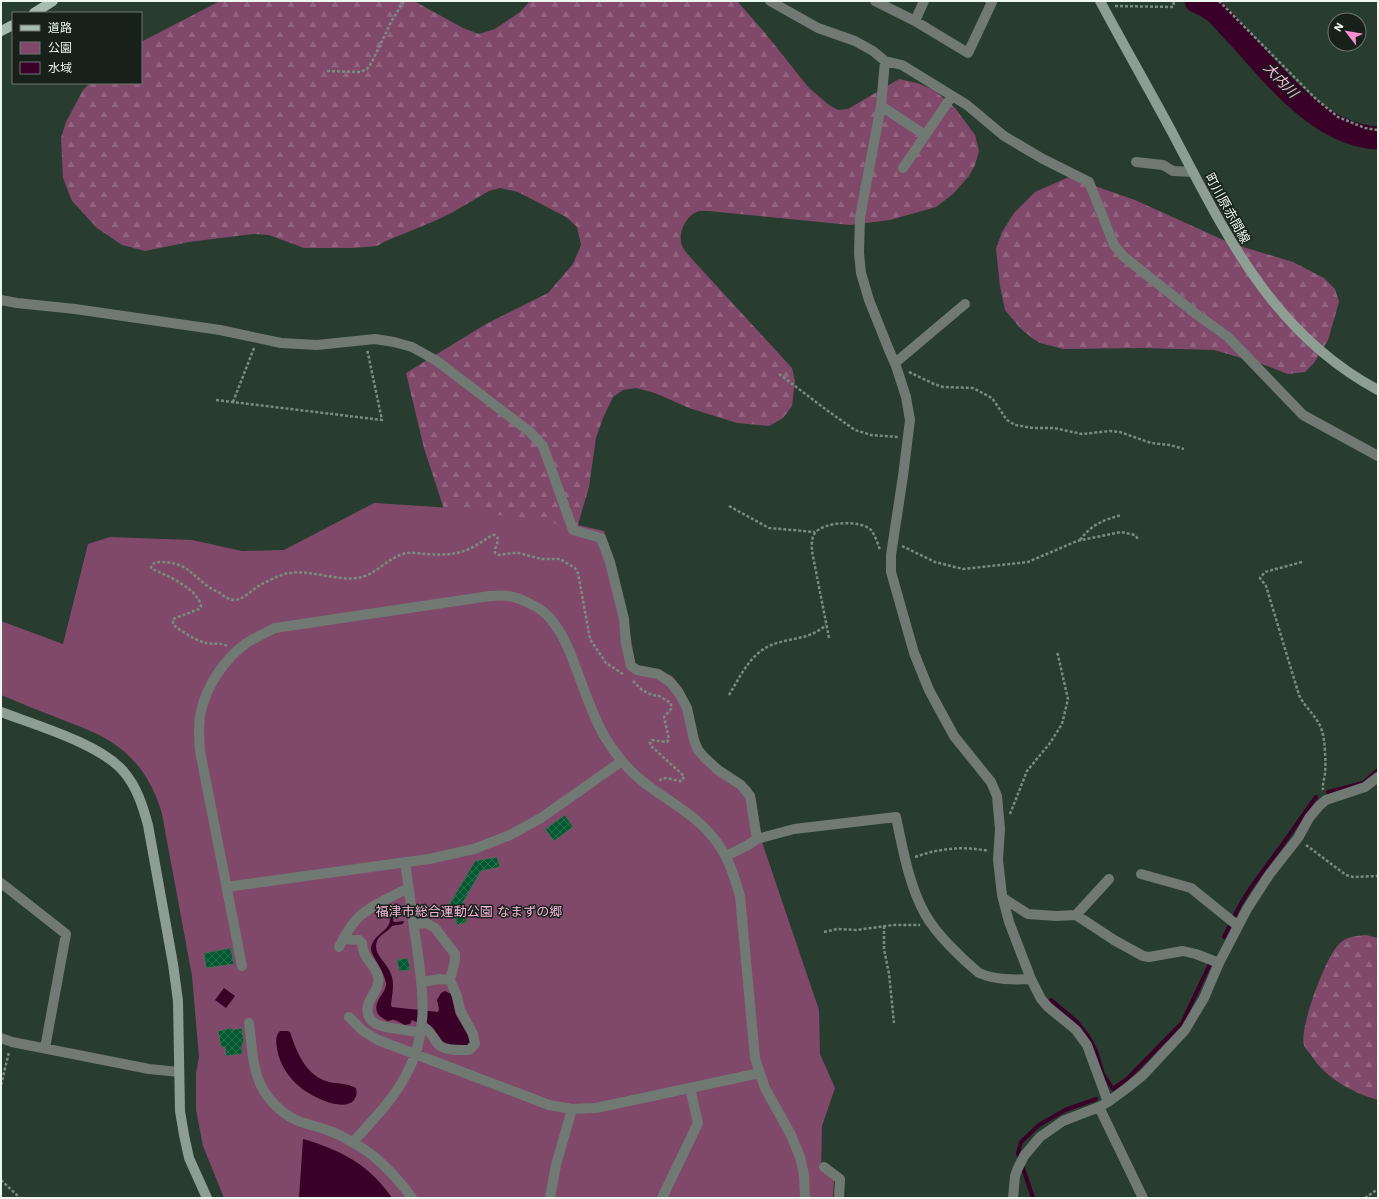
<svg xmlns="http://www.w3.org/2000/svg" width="1379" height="1199" font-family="'Work Sans','Noto Sans JP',sans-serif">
	<defs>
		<pattern id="forest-firs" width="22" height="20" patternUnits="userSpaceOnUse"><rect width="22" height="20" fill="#80496a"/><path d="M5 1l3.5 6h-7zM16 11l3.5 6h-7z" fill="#926480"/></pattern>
		<pattern id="building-cross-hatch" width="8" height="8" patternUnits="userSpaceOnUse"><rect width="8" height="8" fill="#045832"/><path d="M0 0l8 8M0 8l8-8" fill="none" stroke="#297150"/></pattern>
	</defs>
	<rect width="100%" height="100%" fill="#283c2f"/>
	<path fill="url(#forest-firs)" d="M220,1h194l49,27 16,6 16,-5 25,-17 10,-11h207l28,32 44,55 20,17 9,5 10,-1 51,-30 18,4 17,7 21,18 20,27 4,16 -4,14 -6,11 -16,18 -17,13 -46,13 -40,5 -141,-14c-3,0 -7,0 -10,0 -11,3 -20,19 -18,30 0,6 6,12 9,16l102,111 3,13 -3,25 -9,12 -14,8 -32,-3 -48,-15 -34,-15 -19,-5 -13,2 -10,7 -10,21 -7,20 -7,49 -12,41 -120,21 -33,-101 -18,-75 80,-49 62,-31 25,-29 8,-19 -4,-18 -11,-10 -48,-25 -18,-4 -11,3 -36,21 -16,8 -51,21 -9,5 -24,2h-49l-35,-13 -16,-1 -64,8 -44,9 -23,-6 -25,-17 -25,-27 -9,-23 -2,-40 5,-16 17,-32 7,-7h51v-41z
		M1069,177l66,23 95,43 63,19 31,16 11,11 4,13 -11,38 -14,23 -9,9 -17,2 -26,-10 -48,-14 -72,-2 -79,1 -23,-6 -8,-5 -12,-10 -15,-18 -5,-24 -4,-37 6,-17 12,-19 21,-21z
		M1366,935l12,3v162c-25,-7 -53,-22 -67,-45 -2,-3 -6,-6 -7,-10 -5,-17 22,-90 36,-102 7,-7 17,-7 26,-8z"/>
	<path fill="#80496a" d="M374,503l79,5 112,17h13l26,6 9,26 13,51 9,55 4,3 23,5 10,5 10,12 9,20 5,27 8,16 14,13 32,23 6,12 6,43 57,168 1,44 15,34 -13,38 -1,44 13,9 -1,19h-609l-21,-52 -7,-36v-37l3,-16 -7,-81 -30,-162c-10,-36 -30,-63 -65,-80 -10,-5 -22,-9 -34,-14 -20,-8 -41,-16 -62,-25v-74l62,23 25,-100 22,-7 82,3 50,11 42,-1z"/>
	<path fill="#390128" d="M391,906l3,1 -1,14 2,1 9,-1 -1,3 -11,2c-4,6 -12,8 -15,15 -5,14 11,22 14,33 4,10 1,20 0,31l1,2 46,5 1,-3 -2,-9 4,-7 4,-2 6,3 5,21 11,18 3,9 -1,3 -3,1 -19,-1 -4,-3 -11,-15 -14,-4 -6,-3 -2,4 -5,1c-3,-1 -8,-5 -11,-5 -2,-1 -4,1 -6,1 -3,-1 -9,-5 -10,-7 -7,-12 9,-21 8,-31 -2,-12 -15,-28 -15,-34 1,-13 15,-17 18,-25 2,-5 0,-12 2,-18z
		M224,988l11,8 -9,12 -11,-8z
		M280,1031h7l3,1c7,21 16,44 39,50 10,2 18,1 27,6 1,5 1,8 -2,12 -10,13 -44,-4 -54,-13 -12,-10 -20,-22 -23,-38 -1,-7 -2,-13 3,-18z
		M303,1139c38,11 67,26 89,59h-93z"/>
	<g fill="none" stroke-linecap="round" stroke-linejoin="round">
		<path stroke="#390128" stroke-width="4" d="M1328,792l35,-9 15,-13
			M1235,915c12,-25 29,-45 45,-67 12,-17 24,-34 36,-51
			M1224,937l5,-10
			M1051,1000l25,21 12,15 8,15 7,23 10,15 14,-10 55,-56 28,-59
			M1033,1198l-15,-45 3,-11 18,-17 26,-15 31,-11"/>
		<path stroke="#390128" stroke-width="23" d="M1196,1c6,3 13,6 19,11 7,6 14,15 21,22 37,40 83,102 142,104"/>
	</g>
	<path fill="url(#building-cross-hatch)" stroke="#506557" d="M565,815l8,12 -19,14 -9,-12z
		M497,857l3,10 -19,4 -19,33 5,18 -10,3 -7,-22 25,-42z
		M231,948l3,16 -28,4 -2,-15z
		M408,958l2,12 -11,1 -2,-11z
		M231,1028l1,2 10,-2 2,15 -2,1v10l-16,2 -1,-9h-4l-3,-16z"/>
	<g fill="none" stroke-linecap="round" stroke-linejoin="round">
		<path stroke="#7a8b7f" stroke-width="2.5" stroke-dasharray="3 2" stroke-linecap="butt" d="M1219,1l97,98 22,18 27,11 13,2
			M1115,6l58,1 1,-6
			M327,71l33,1 7,-3 5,-7 19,-40 13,-21
			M909,372l25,12 9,3 30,1 19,10 15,22 8,5 18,3h21l28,6 28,-3 10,1 31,11 19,2 14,4
			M779,374l49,37 27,19 16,5 27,2
			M216,400l166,20 -15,-71
			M233,402l21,-54
			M729,506l40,22 46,4
			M1080,540c12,-16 22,-19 41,-25
			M902,546l33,16 28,7 65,-7 49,-21 44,-9 14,3 3,4
			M1302,562l-37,10 -5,6 6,8 33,109c6,13 19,22 23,36 3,9 4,31 3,41 0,6 -3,12 -2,18
			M829,638l-17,-87c0,-6 -1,-13 3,-18 9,-12 47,-13 56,-3 4,5 7,14 9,20
			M227,646c-6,-4 -13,-1 -21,-3 -9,-2 -26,-12 -33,-19v-5l26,-10 2,-3c-3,-17 -34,-31 -49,-37l-1,-2c3,-5 5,-5 10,-5 23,0 29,10 45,23 4,3 9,6 14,8 5,4 9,7 16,7 8,-2 14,-8 21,-13 8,-5 18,-10 27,-13 25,-6 49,7 73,4 18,-2 29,-19 46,-24 7,-3 17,0 24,0 32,2 40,-2 65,-19h3c7,5 -1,10 0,18l4,2 13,-2h7l22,6h19l15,9 3,5 12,66 16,24 17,11
			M633,681l9,9 10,5 7,1 12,7v6l-7,8 5,22 -2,3 -15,-2 -2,3 1,3 33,30 -2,5c-8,0 -17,-6 -23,0
			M729,695c11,-18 20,-39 40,-49 20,-9 39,-5 57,-21
			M1010,814l17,-43 23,-28 12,-19 6,-25 -11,-48
			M1306,845l40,30 7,2 25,-1
			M915,857c25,-9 48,-11 74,-6
			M884,926v23l5,25 5,49
			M824,932l13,-3 19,1 37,-5h27
			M1,1085l8,-33
			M1,1180l19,18
			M1365,1198l13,-9"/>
		<path stroke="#707973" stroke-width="10" d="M770,1l48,27 37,13 18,10 12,10 17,4 65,40 37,31 39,23 46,23 25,63 9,11 73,58 32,23 75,78 75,41
			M875,1l40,20 53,32 24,-51 -2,-1
			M915,21l9,-20
			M885,61l-4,45 -21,111 -1,36 2,20 8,27 20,50 7,16 10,31 4,23 -7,56 -12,79v17l23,81 15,37 25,46 37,46 6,14 3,33 -2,31 4,35 7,27 22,57 10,20 7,8 28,23 11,15 21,57
			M881,106l44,29
			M1136,162l27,3 10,6 20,1
			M903,168l49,-72
			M1,300l16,3 58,6 145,21 61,13 36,2 58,-6 19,3 18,5 25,14 93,71 13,14 30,84 28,8 9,24 14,57 2,25 5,22 6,4 21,4 12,8 9,11 8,15 7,32 4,10 7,8 13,12 23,15 9,11 7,43
			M895,363l70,-59
			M726,856l22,-11 9,-6 37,-10 102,-12c7,33 13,68 29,97 11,20 37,45 54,59 17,7 34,7 52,6
			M1141,874l50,14 47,38
			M1,883l65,51 -21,114
			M226,887l203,-28 45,-10 36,-14 31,-17 81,-57
			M1003,898l25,16 28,2 20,-1 38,25 29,16 6,1 34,-6 13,3 23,9
			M1076,915l33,-36
			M414,924l12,-1 9,5 20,26v7l-5,19 7,16 3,14 13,24 2,10 -6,6c-9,0 -23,1 -30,-5 -7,-7 -7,-14 -17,-19
			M343,939l16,1 3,3c1,16 12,20 16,33 2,10 -5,18 -9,26 -6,18 7,24 22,26 10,1 20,4 30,4
			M339,947c5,-10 11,-21 19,-29 13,-13 34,-21 50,-30
			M242,966l-42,-215c-1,-14 -2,-27 1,-40 6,-26 23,-51 44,-67 9,-6 20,-11 30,-16l215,-32c6,0 12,-1 18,0 13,2 31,11 40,20 13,14 20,30 26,47 10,25 18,53 32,76 10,16 24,33 40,45 22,17 48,30 66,52 15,17 22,39 28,60l15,162 10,30 26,47 9,22 4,18 1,23
			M422,982l18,-3 10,1
			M349,1017l14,14 15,9 171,65 23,4 24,-1 164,-35
			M249,1023c3,22 3,49 15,68 8,13 22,26 37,31 9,3 18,5 26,8 9,3 17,7 25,12 25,13 44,34 60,56
			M1,1038l11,4 137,27 30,3
			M1099,1107l44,91
			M353,1142c19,-21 40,-42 53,-67 24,-44 17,-87 10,-134 -4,-26 -7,-53 -11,-79
			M824,1167l16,12 -1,19
			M550,1198l6,-33 16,-56
			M662,1198l36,-75 -8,-35
			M1013,1198l2,-22 3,-8 6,-12 16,-19 23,-16 36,-14 9,-5 19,-14 16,-13 42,-45 19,-32 15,-35 28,-54 22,-34 29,-37 11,-20 10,-12 7,-6 39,-13 13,-10"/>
		<path stroke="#8f9e94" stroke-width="10" d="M1100,1c24,45 49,88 73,133 53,101 100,200 205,256
			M1,712c34,13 100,32 123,60 13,15 19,35 24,53l25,139 5,37 2,110 4,24 5,23 18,40"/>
		<path stroke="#a7bbae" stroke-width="10" d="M34,13l19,-12
			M1,31l12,-6"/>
	</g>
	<g text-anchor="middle" stroke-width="3" stroke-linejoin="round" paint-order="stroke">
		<g font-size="13" fill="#ecf8ef" stroke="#17201a">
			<text transform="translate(1228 208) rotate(61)" y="5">町川原赤間線</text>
		</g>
		<g font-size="13" fill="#f8b6dc" stroke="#17201a">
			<text x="469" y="916">福津市総合運動公園 なまずの郷</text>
		</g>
		<g font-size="14" font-style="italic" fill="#fbb9e0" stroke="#17201a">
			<text transform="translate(1281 80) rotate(46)" y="5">大内川</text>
		</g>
	</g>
	<rect width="1379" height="1199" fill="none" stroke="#ecf8ef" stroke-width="4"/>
	<rect x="12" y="12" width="130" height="72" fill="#17201a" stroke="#6c766f"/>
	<rect x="20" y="25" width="20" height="6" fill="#a7bbae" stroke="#6c766f"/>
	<text x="48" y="32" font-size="12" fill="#ecf8ef">道路</text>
	<rect x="20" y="42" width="20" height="12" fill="#80496a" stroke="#6c766f"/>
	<text x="48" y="52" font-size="12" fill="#ecf8ef">公園</text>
	<rect x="20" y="62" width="20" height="12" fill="#390128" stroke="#6c766f"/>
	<text x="48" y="72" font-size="12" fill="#ecf8ef">水域</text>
	<g transform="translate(1347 32) rotate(301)"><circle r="19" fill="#17201a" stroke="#6c766f"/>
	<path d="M0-3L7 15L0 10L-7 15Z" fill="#f790cf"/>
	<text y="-6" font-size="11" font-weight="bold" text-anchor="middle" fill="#ecf8ef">N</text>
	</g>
</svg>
